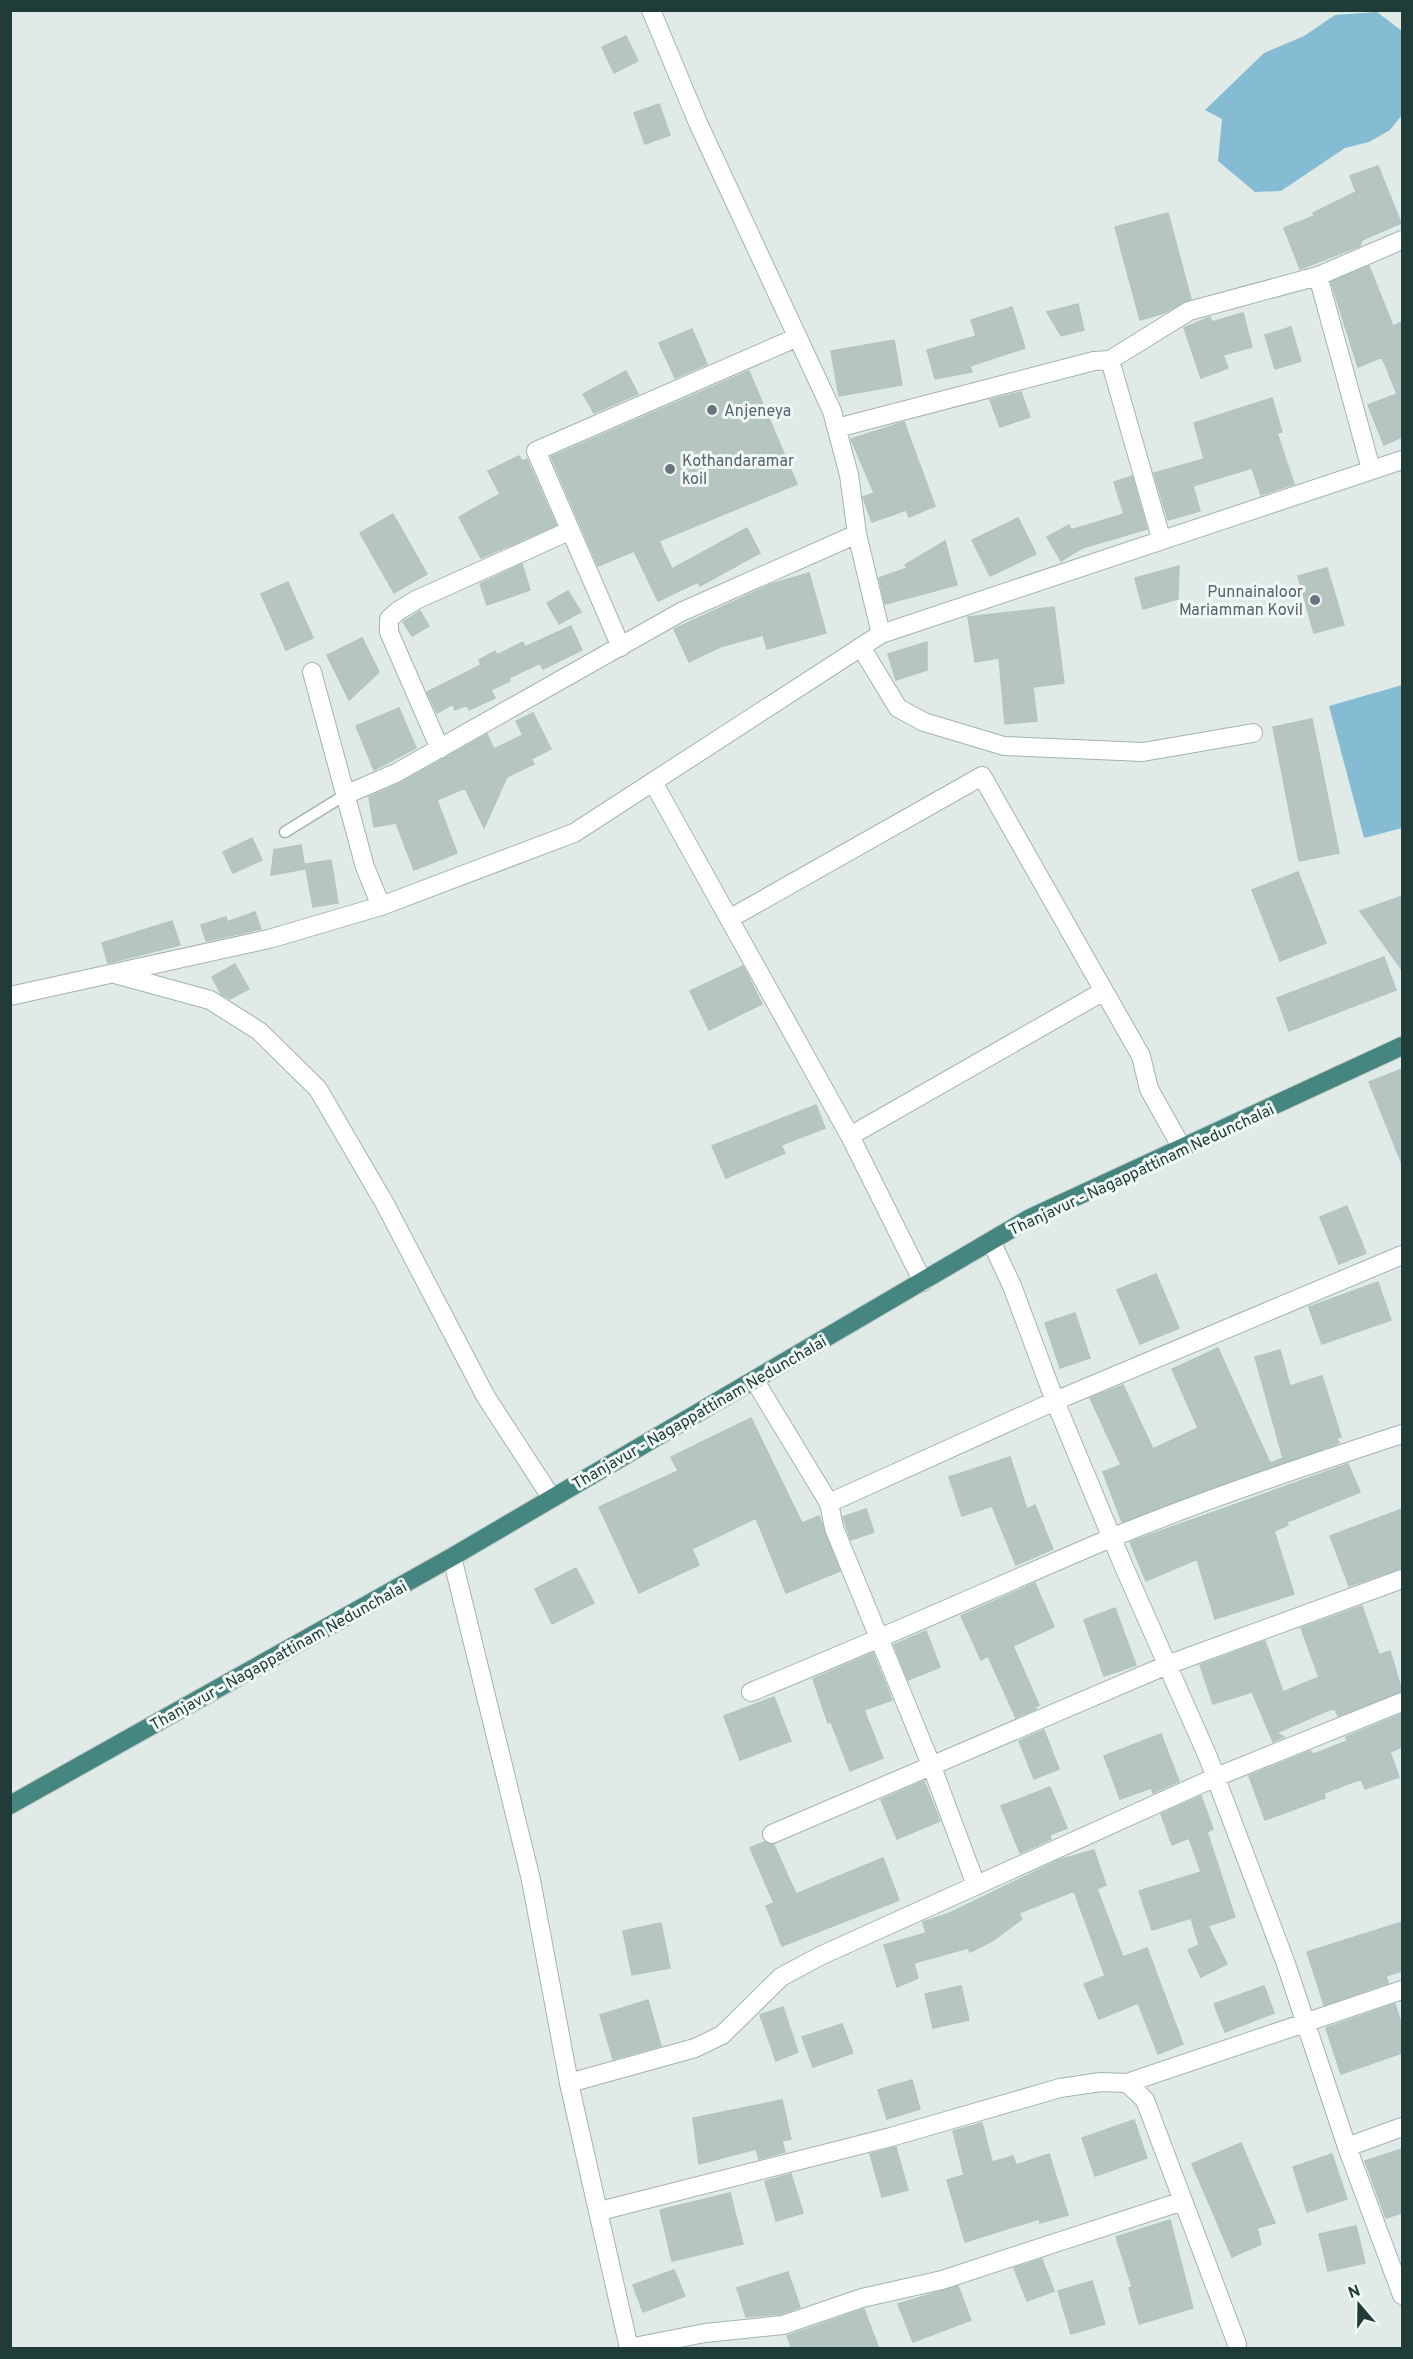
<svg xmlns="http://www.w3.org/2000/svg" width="1413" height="2359" font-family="Overpass,sans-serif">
	<rect width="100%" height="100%" fill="#e0ebe8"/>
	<path fill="#85bcd3" d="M1377,12l25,19v84l-12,15 -21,12 -24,6 -64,43 -26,1 -37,-31 4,-42 -17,-9 59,-57 40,-17 31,-21z
		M1402,685v143l-38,10 -35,-132z"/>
	<path fill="#b5c6c1" stroke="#b2c5c0" stroke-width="1.5" d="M626,36l12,25 -24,12 -12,-26z
		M659,104l11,31 -25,9 -11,-31z
		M1378,166l23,57 -39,17 -2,6 -60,23 -16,-41 30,-12 -1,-3 43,-21 -6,-16z
		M1168,213l23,86 -27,14 -24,7 -25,-93z
		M1369,266l24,60 9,-4v115l-18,8 -16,-40 29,-11 -15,-37 -24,10 -27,-85z
		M1078,304l6,26 -23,6 -14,-24z
		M1012,307l13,41 -55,18 2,6 -37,7 -8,-29 49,-14 -5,-16z
		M1243,313l9,34 -29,8 5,13 -27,10 -17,-50 26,-11 2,5z
		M1291,327l10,34 -26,8 -10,-34z
		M692,329l15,35 -32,14 -16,-35z
		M894,340l8,45 -63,11 -8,-45z
		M626,371l12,23 -44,19 -11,-19z
		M749,371l48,113 -138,57 13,28 75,-41 13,25 -60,33 -2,-4 -40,19 -24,-50 -36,15 -47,-109z
		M1021,392l9,25 -30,10 -10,-27z
		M1272,398l10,34 -5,1 17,51 -33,11 -9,-27 -59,18 7,25 -32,9 -14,-47 50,-14 -10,-36z
		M904,422l31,84 -26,11 -3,-7 -34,12 -9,-25 11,-4 -23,-54z
		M519,456l3,5 5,-2 29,66 -75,33 -22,-41 41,-23 -12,-23z
		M1132,476l15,53 -65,19 -21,13 -14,-24 22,-12 2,5 53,-16 -10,-32z
		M393,514l34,60 -33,19 -34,-60z
		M1018,518l18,36 -46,22 -18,-36z
		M945,541l12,44 -72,19 -6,-26 28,-10 -2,-3z
		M522,564l8,26 -43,15 -7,-21z
		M1179,566l-1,33 -35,10 -8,-31z
		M1327,568l17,57 -30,8 -16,-57z
		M809,573l17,60 -59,16 -4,-14 -43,12 -31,15 -15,-33 98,-45z
		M288,582l25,56 -27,12 -25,-56z
		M568,591l13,21 -22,12 -12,-21z
		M1054,607l10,76 -31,4 4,34 -32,3 -6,-66 -24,4 -7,-45z
		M420,611l9,15 -17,10 -9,-14z
		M571,626l11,24 -39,19 -3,-6 -31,15 1,3 -19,9 4,8 -26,12 -2,-5 -12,5 -2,-6 -16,9 -10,-21 54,-27 -2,-5 16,-9 2,4 26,-13 2,5z
		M362,638l17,34 -30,28 -22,-45z
		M927,642v28l-31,10 -8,-26z
		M399,708l17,40 -42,22 -18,-44z
		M533,713l18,36 -20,10 3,5 -27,13 -23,51 -19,-40 -28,12 20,53 -43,17 -18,-47 -22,4 -5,-30 32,-14 86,-49 7,15 29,-14 -7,-14z
		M1312,719l27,134 -40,8 -26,-134z
		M252,838l10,22 -29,13 -10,-21z
		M301,845l4,24 -34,6 3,-25z
		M331,860l7,43 -25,4 -8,-43z
		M1298,872l28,71 -46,18 -28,-71z
		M1402,896v74l-42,-59z
		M255,912l6,17 -55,12 -5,-16 25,-8 1,5z
		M172,921l8,24 -72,18 -6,-20z
		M1384,957l12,33 -107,41 -12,-33z
		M235,964l14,25 -19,10 -9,-5 -9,-17z
		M743,966l19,38 -53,26 -19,-39z
		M1402,1069v95l-33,-82z
		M816,1105l9,23 -44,17 4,8 -59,25 -14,-32z
		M1347,1206l19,47 -27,11 -19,-47z
		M1156,1274l23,54 -39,16 -23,-54z
		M1378,1282l13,38 -69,24 -13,-37z
		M1075,1313l15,45 -30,10 -15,-45z
		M1218,1348l52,115 13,-5 -28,-101 25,-7 10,36 32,-10 19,61 -4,1 2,5 -217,79 -19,-50 18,-7 -31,-67 33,-13 30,64 45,-21 -26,-59z
		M751,1418l51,105 17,-7 21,55 -54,22 -30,-75 -64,31 7,16 -60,28 -40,-86 79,-36 -7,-14z
		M1010,1457l17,52 8,-4 18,44 -37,16 -24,-59 -30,10 -13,-39z
		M1348,1464l12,28 -73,30 1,3 -14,6 20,63 -79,25 -18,-60 -51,22 -16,-39z
		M866,1509l8,23 -23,8 -8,-23z
		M1402,1509v59l-53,18 -19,-50z
		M576,1568l18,35 -42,21 -17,-35z
		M1035,1583l19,44 -41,19 26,59 -4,2 1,2 -20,9 -28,-62 -7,4 -20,-44z
		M1362,1606l17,49 11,-4 12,40 -64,25 -3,-7 -6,1 -53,23 8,4 -11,5 -21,-50 -39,12 -13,-39 65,-24 18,51 36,-15 -18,-49z
		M1115,1608l21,57 -32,11 -20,-56z
		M926,1631l14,36 -32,13 -14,-35z
		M873,1653l19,47 -28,10 19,48 -33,13 -19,-49 -3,1 -15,-44z
		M774,1697l17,44 -51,19 -16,-44z
		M1402,1714v33l-12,5 9,25 -34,12 -4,-10 -37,14 1,5 -60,22 -16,-44 61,-25 4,3 33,-13 -1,-4z
		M1044,1730l15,39 -25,10 -15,-38z
		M1161,1734l18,47 -26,12 -2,-5 -31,11 -16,-43z
		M924,1781l16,40 -43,18 -16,-39z
		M1050,1787l17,41 -17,7 1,4 -31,14 -19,-47z
		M1201,1796l12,33 -6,3 28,85 -27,9 19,38 -26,13 -13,-27 11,-5 -8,-27 -39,12 -13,-39 62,-19 -12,-34 -17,7 -11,-31z
		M764,1842l10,3 22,49 87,-36 16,42 -117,46 -16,-40 8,-3 -24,-55z
		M1094,1850l12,35 -9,4 26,68 24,-9 36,96 -25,10 -20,-51 -39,16 -15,-35 21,-8 -31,-85 -55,22 3,6 -30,22 -22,11 -2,-4 -54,15 4,15 -21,9 -13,-42 42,-12 -3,-11 27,-9 109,-53z
		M1402,1922v49l-16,5 2,7 -64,22 -17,-53z
		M661,1923l9,45 -38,7 -9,-44z
		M961,1986l8,34 -36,8 -8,-34z
		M1264,1986l10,27 -49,19 -11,-28z
		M648,2000l13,46 -48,13 -13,-44z
		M1395,2004l7,22v27l-61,21 -15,-46z
		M783,2007l15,45 -22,9 -16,-46z
		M842,2024l11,29 -40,14 -11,-30z
		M912,2080l8,29 -33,10 -9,-29z
		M782,2100l9,39 -9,2 3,11 -26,7 -3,-10 -57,15 -6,-46z
		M1134,2120l13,38 -52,18 -13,-38z
		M982,2123l10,39 21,-6 3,9 33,-11 19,61 -28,8 -1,-4 -74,23 -18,-62 17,-5 -11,-44z
		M1241,2143l34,80 -18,5 4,16 -29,13 -40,-93z
		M896,2147l12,43 -26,7 -12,-43z
		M1402,2149v64l-16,5 -21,-57z
		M1332,2154l15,45 -40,13 -14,-45z
		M791,2174l12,39 -27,8 -11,-40z
		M730,2193l13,51 -71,17 -12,-51z
		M1170,2220l23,88 -54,16 -10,-36 3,-1 -16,-50z
		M1356,2226l9,37 -37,8 -9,-37z
		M1042,2259l12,32 -27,10 -13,-33z
		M674,2270l11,26 -42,16 -10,-27z
		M788,2272l12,35 -19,7 -35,3 -9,-29z
		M1092,2281l13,43 -34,10 -13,-43z
		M958,2286l13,34 -58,22 -15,-38z
		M864,2309l15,40h-87l-5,-13z"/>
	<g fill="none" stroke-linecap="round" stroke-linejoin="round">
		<defs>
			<path id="service" d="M285,832l60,-37"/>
			<path id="minor" d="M651,10l47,113 134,288 17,64 8,59 24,100
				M1110,360l51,178
				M837,428l257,-67 16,-1 79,-49 129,-35
				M1371,469l-53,-193 84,-36
				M621,647l-85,-196 262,-114
				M861,647l37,61 26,14 80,24 139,6 110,-19
				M312,672l53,195 16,39
				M440,749l-51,-117v-13l9,-8 18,-11 153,-69
				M653,782l197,354 73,146
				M345,795l51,-22 285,-161 176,-78
				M729,919l253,-143 122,215 -254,145
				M115,974l95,26 49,31 59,58 67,115 101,193 65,100
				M1104,991l37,65 8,33 33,59
				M991,1241l21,45 43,115 69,166 84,190 78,207 61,183 55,148
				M755,1381l74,122 5,25 98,239 44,118
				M829,1503l226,-102 347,-146
				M751,1692c121,-49 240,-103 360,-154 95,-39 194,-72 291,-104
				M772,1834l395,-169 235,-86
				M569,2083l126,-35 27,-13 59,-58 39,-21 396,-179 186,-75
				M1127,2083l275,-93
				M1347,2147l55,-20
				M600,2211l291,-74 169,-49 41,-6 26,1 18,17 92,244
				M629,2348l76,-15 78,-8 79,-27 80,-18 241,-79"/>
			<path id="tertiary" d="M10,996l259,-57 112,-33 193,-73 307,-199 521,-174
				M452,1557l79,323 38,203 60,265"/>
			<path id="trunk" d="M10,1805l442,-248 578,-339 372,-172"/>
		</defs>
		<use href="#service" stroke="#a3b3b0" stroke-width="13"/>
		<use href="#minor" stroke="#a3b3b0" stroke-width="20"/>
		<use href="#tertiary" stroke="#a3b3b0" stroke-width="20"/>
		<use href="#trunk" stroke="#c1c8c8" stroke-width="20"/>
		<use href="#service" stroke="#fff" stroke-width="10"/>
		<use href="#minor" stroke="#fff" stroke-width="18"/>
		<use href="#tertiary" stroke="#fff" stroke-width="18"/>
		<use href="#trunk" stroke="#468681" stroke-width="18"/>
	</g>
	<g fill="#6b7280" stroke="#f0f8f5" stroke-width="2">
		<circle cx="712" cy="410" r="6"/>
		<circle cx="670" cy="469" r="6"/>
		<circle cx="1315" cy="600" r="6"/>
	</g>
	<g text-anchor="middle" stroke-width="6" stroke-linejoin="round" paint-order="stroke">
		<g font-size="16" fill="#5b616d" stroke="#f0f8f5" text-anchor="start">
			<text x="724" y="416">Anjeneya</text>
			<text x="682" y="466">Kothandaramar<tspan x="682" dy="18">koil</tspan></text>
			<text x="1303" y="597" text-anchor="end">Punnainaloor<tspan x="1303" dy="18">Mariamman Kovil</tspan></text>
		</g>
		<g font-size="16" fill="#203c39" stroke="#f0f8f5">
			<text transform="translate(1141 1169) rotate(-25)" y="6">Thanjavur - Nagappattinam Nedunchalai</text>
			<text transform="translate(699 1412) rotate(-30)" y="6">Thanjavur - Nagappattinam Nedunchalai</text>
			<text transform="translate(278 1655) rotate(-29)" y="6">Thanjavur - Nagappattinam Nedunchalai</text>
		</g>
	</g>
	<rect width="1413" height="2359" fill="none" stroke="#203c39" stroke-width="24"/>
	<g transform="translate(1359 2305) rotate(340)" stroke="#f0f8f5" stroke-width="4.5" paint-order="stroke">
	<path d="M0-4.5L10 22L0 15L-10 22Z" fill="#203c39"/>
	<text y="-9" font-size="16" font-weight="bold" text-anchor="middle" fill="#203c39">N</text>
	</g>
</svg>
